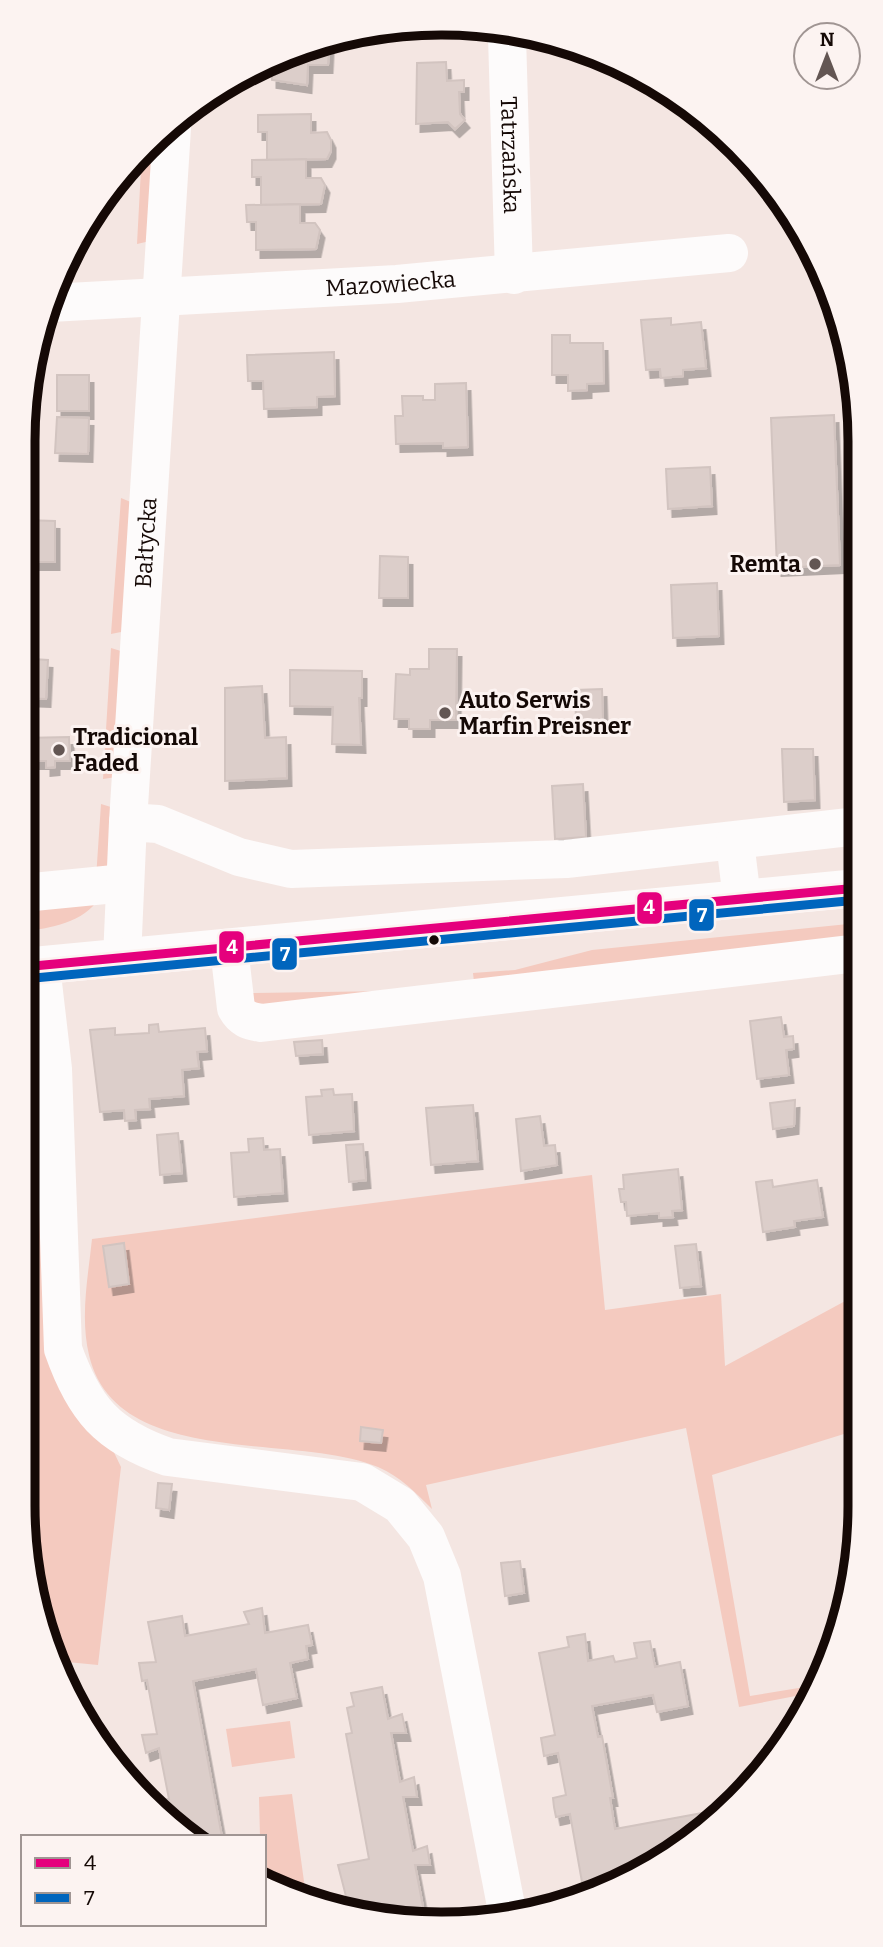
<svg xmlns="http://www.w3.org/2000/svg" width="883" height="1947" font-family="Bitter,serif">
	<defs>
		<filter id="shadow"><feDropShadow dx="4.5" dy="8" stdDeviation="0" flood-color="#0004"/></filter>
	</defs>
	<rect width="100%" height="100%" fill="#f4e6e2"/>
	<path fill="#f4cabf" d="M157,138l-7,103 -13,3 5,-94z
		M121,498l12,5 -7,128 -15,3z
		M111,648l13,4 -8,125 -13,2z
		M101,804l13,4 -4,64 -14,6z
		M99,898c-14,24 -50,31 -76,33v-30z
		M858,923v18l-600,70 -8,-11 2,-7 137,-2 85,-9 -1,-9 42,-3 77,-20z
		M23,1130h4l12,11 4,164 78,162 -23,198 -41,-4 -12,-21 -22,-134z
		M592,1175l13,135 116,-16 4,72 135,-73v136l-148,46 38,221 67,-11 -6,8 -72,14 -53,-279 -260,57 6,24c-17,-17 -31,-32 -54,-42 -84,-35 -262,3 -289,-112 -9,-38 -1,-78 3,-116z
		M290,1721l5,37 -63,9 -6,-38z
		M292,1794l14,102 -42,-16v-43h-4l-1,-40z"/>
	<path fill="#dcceca" stroke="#d2c4c0" stroke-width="2" filter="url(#shadow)" d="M329,45l-1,20h-20l-1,20 -35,-5v-19l9,-6z
		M446,62l1,19 17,-1v12h-5l1,22 5,6 -10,9 -7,-7 -32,2 1,-61z
		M311,114v19l16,-1 4,8v11l-4,8 -60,1v-28h-9v-17z
		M306,159v19h15l4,7 -4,19 -60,1v-28h-9v-17z
		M300,204v19h15l5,7 -4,19 -60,1v-28h-9l-1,-17z
		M671,318v7l30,-3 5,46 -23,2v6l-22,2 -1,-9 -14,1 -5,-50z
		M552,335h18v8h33l1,40 -17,1v6l-19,1v-16h-16z
		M334,352l1,44 -18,1v10l-53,2 -1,-28h-15l-1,-26z
		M57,375h32v36h-32z
		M466,383l2,64 -25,1v-5l-47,1 -1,-28h8l-1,-20h21v4h12v-16z
		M834,415l6,150 -63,3 -6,-150z
		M57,417l32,1 -1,36 -33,-1z
		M710,467l2,39 -44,3 -2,-40z
		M23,520l32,1v41h-32z
		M380,556l28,1v41h-29z
		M717,583l2,53 -46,2 -2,-53z
		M23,648h10l-1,11 16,1 -2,39 -23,-1z
		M429,649h28l-1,71h-26v9h-21v-10h-15l2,-45 14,1v-6h19z
		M290,670l72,1v27h-3l2,47 -29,-1 1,-37 -43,-1z
		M262,686l3,52 21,-1 1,41 -62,3v-93z
		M602,689l1,31 -27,1 -1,-31z
		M69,737l1,24h-15v6l-9,1v-7h-23v-23z
		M782,749h31l2,51 -31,2z
		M583,784l3,53 -31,2 -3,-53z
		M23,808h4v24h-4z
		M781,1017l3,20 9,-1 1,13 -8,1 3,25 -32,4 -7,-58z
		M859,1023v40h-5l-6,-38z
		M158,1024l1,8 46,-4 2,23 -10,1 2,16 -17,2 2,26 -35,3 1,10 -15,1 1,10 -11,1 -1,-11 -24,2 -10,-82 25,-2v7l34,-2v-8z
		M322,1040l1,14 -27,2 -2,-14z
		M859,1082v30l-9,1 -4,-30z
		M333,1089l1,6 18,-1 2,37 -45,4 -3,-38 16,-1 -1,-6z
		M795,1100l-1,26 -21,3 -3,-26z
		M473,1105l5,56 -47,4 -5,-57z
		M540,1116l4,30 11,-1 2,20 -36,6 -5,-52z
		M178,1133l4,40 -22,2 -3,-40z
		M263,1138l1,12 16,-1 3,44 -49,4 -3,-44 18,-1 -1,-13z
		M363,1144l3,36 -17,2 -3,-37z
		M678,1169l4,41 -10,1 1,6 -14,1v-5l-32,3 -1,-14h-5l-2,-13h5l-1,-14z
		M772,1180l1,7 44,-7 6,37 -29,4 1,6 -32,5 -7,-50z
		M124,1243l5,41 -20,3 -6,-41z
		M696,1244l5,42 -21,2 -5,-42z
		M361,1427l22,3 -2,13 -21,-2z
		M158,1483l14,1 -3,26 -13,-2z
		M520,1561l4,32 -19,3 -4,-33z
		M262,1608l3,25 43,-8 4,20 -6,1 2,13 -18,4 7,35 -34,7 -7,-36 -63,12 29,156h-28l-21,-17 -1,-7 -4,2 -12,-10 -1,-5 14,-1 -10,-51 -13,5 -4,-18 15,-1 -10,-54 -5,1 -3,-18 17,-1 -8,-40 34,-6 3,20 64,-12 -5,-12z
		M585,1634l3,27 25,-5 2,6 22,-4 -3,-15 16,-2 5,26 25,-5 8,44 -31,6 -4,-17 -61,11 6,31 4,-1 11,62h-3l5,31 93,-17 2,8 -59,48 -22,5v3l-16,6 -1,-6 -30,6 -12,-68 -14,3 -2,-10 -1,-9 13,-3 -8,-42 -14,3 -3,-18 14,-3 -16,-82 30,-6 -2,-10z
		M382,1687l6,32 14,-5 4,19h-15l9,49 14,-5 3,20h-14l10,54 14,-5 3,19h-15l9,47 -25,4 -4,-3 -15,3 -1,-8 -29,4 -12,-47 31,-6 -23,-125 6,-1 -5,-25 7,-2 -3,-13z"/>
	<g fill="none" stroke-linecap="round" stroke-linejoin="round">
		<g stroke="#fdfbfb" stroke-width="38">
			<path id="s1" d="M507,36l7,239"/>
			<path id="s2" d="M50,303l347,-19 332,-31"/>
			<path d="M128,822l30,2 81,33 52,12 275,-10 292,-33"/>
			<path d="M735,842l7,57"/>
			<path d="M23,893l102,-10"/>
			<path d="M229,948l7,60c6,11 13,13 25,15l597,-70"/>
			<path id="s3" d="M122,958l6,-136 44,-694"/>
			<path d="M41,966l12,103 10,280c21,60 44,87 105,108l194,25 38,23 26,32 16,39 66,340"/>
		</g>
		<path stroke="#fdfbfb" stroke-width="38" d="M23,967l835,-79"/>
		<defs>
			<path id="bus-1" d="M23,967l835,-79"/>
			<path id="bus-2" d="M24,979l834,-79"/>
		</defs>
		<use href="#bus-1" stroke="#fcf3f1" stroke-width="14"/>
		<use href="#bus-2" stroke="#fcf3f1" stroke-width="14"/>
		<use href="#bus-1" stroke="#e5007d" stroke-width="9"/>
		<use href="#bus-2" stroke="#0065bd" stroke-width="9"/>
	</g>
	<g fill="#635653" stroke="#fcf3f1" stroke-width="2.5">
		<circle cx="815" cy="564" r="7"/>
		<circle cx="445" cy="713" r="7"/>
		<circle cx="59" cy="750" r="7"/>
	</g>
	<circle fill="#150906" stroke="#fcf3f1" stroke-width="2.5" cx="434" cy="940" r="6"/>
	<g text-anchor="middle" stroke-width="6" stroke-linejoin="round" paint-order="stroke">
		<g font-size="23" fill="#150906" stroke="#fcf3f1">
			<text dy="8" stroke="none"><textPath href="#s1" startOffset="119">Tatrzańska</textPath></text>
			<text dy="8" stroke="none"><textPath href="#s2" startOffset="341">Mazowiecka</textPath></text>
			<text dy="8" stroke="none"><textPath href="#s3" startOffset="416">Bałtycka</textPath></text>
		</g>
		<g font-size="23" font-weight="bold" fill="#150906" stroke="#fcf3f1" text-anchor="start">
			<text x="801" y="572" text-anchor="end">Remta</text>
			<text x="459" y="708">Auto Serwis<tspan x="459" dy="26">Marfin Preisner</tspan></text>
			<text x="73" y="745">Tradicional<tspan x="73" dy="26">Faded</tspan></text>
		</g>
	</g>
	<path d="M0 0H883V1947H0ZM441 35H442A406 406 0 0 1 848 441V1506A406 406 0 0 1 442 1912H441A406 406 0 0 1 35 1506V441A406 406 0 0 1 441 35Z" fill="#fcf3f1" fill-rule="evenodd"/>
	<path fill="none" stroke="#150906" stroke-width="9" d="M441 35H442A406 406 0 0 1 848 441V1506A406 406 0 0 1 442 1912H441A406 406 0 0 1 35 1506V441A406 406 0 0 1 441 35Z"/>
	<g stroke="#fcf3f1" stroke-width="2.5">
		<rect x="636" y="891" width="27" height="34" rx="7" fill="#e5007d"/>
		<rect x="688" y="898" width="27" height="34" rx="7" fill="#0065bd"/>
		<rect x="218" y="930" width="27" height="34" rx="7" fill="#e5007d"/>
		<rect x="271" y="937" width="27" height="34" rx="7" fill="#0065bd"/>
	</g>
	<g font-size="19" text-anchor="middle" font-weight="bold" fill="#fff">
		<text x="649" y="914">4</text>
		<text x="702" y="922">7</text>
		<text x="232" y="954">4</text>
		<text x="285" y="961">7</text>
	</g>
	<rect x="21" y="1835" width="245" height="91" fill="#fcf3f1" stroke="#a09593" stroke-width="2"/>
	<rect x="35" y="1858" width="35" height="10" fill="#e5007d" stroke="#a09593" stroke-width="2"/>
	<text x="84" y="1870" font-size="21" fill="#150906">4</text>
	<rect x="35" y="1893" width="35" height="10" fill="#0065bd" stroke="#a09593" stroke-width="2"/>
	<text x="84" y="1905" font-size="21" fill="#150906">7</text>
	<g transform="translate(827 56)"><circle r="33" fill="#fcf3f1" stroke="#a09593" stroke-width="2"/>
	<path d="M0-5L12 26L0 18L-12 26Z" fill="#635653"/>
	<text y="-10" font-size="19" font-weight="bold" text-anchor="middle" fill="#150906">N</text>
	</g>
</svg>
